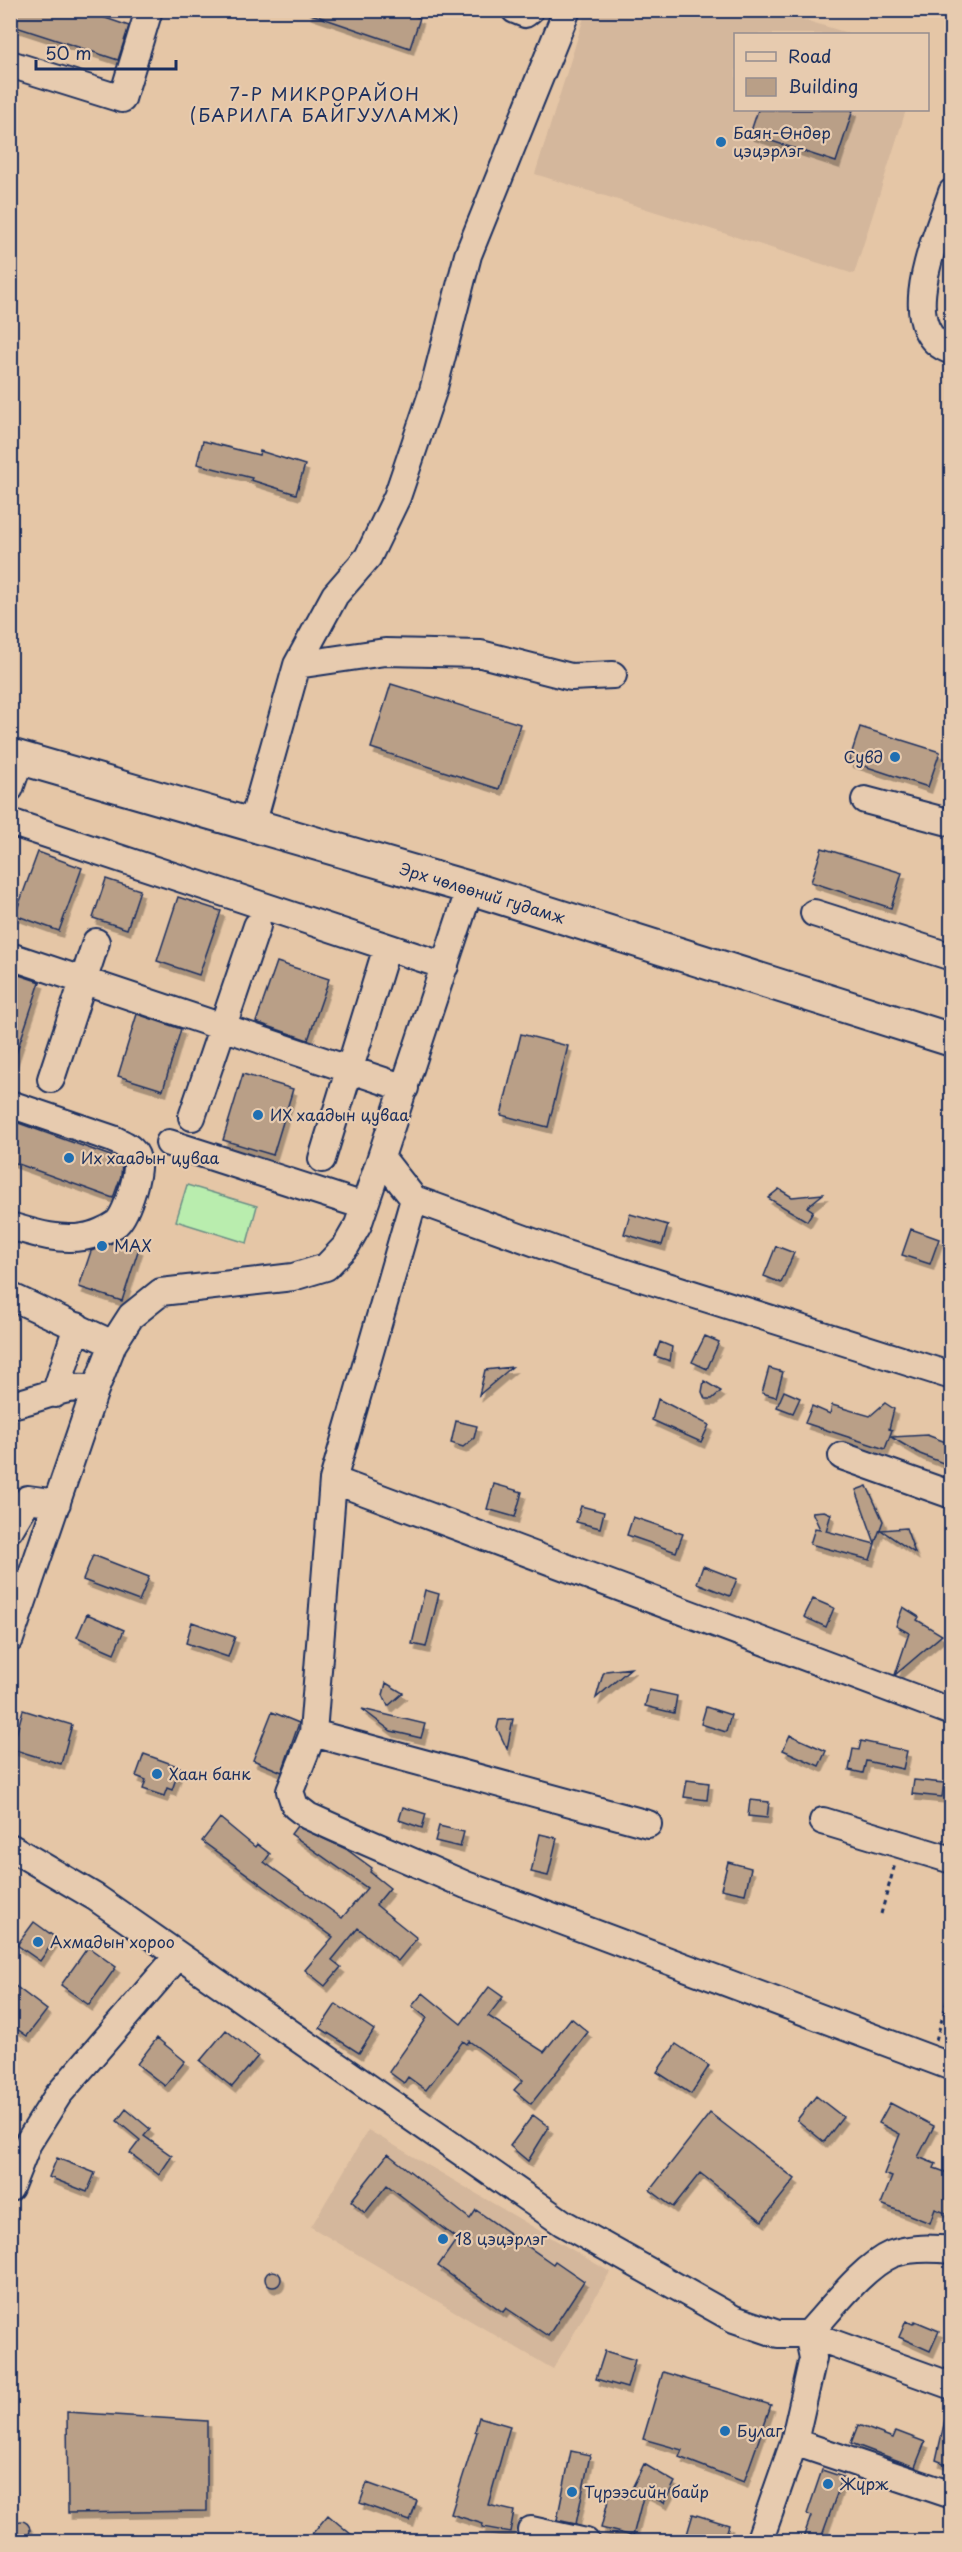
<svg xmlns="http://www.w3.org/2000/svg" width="962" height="2552" font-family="'Playpen Sans',sans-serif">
	<defs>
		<filter id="shadow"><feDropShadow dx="3.5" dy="6" stdDeviation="0" flood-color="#0004"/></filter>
	</defs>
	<rect width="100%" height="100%" fill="#e5c6a6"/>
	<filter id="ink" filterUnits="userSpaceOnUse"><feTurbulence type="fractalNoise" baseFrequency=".0167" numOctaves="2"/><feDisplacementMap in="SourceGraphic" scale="12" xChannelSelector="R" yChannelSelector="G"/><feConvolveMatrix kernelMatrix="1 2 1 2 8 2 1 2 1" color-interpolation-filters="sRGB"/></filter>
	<g filter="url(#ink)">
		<path fill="#d4b79c" d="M586,11h189l76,23h-115v76h170l-52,164 -319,-100z
			M368,2130l242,142 -57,97 -242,-142z"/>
		<path fill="#b9edae" stroke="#6a8e86" stroke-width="1.5" d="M187,1185l70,21 -10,37 -71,-22z"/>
		<path fill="#b99f87" stroke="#1b2f5e" stroke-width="1.5" filter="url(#shadow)" d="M10,10h72l47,16 -11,34 -108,-35z
			M309,10h90l21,8 -10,30 -102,-35z
			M758,110h95l-17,52 -86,-28z
			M203,441l56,14 1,-4 45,14 -9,29 -45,-14 1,-2 -55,-14z
			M391,684l129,40 -21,65 -128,-41z
			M860,727l80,25 -12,35 -79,-26z
			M822,848l80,25 -11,35 -80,-26z
			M38,852l44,16 -23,63 -44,-16z
			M106,879l34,11 -13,39 -34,-11z
			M178,897l43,14 -22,64 -42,-14z
			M277,962l52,17 -21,61 -52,-18z
			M10,972l30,10 -27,81h-3z
			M137,1014l44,15 -18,61 -45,-14z
			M521,1034l47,12 -20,81 -47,-12z
			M243,1074l50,15 -20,66 -50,-15z
			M10,1120l109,39 3,3 -1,14 -8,22 -103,-37z
			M779,1189l13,8 31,-3 -16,13 6,4 -6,10 -39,-23z
			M630,1214l38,11 -6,20 -38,-11z
			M911,1229l28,10 -9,25 -28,-9z
			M117,1241l22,7 -17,53 -43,-14 12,-36z
			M776,1246l18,7 -13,30 -17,-7z
			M705,1336l14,6 -12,27 -15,-7z
			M660,1342l12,5 -2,14 -15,-5z
			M512,1367l-33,28 6,-25z
			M769,1368l14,4 -7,25 -14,-4z
			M704,1381l17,10 -9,8h-7l-3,-7z
			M784,1391l16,7 -7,15 -16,-6z
			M658,1399l51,26 -8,17 -49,-22z
			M885,1403l9,6 -5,20 3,1 -7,19 -80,-26 7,-17 18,8 2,-9 38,11z
			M456,1421l21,5 -3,12 -11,9 -12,-4z
			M927,1435l24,9 -3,21 -28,-11 -29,-17z
			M494,1484l28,8 -7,25 -28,-8z
			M867,1486l16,35 -8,22 -19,-53z
			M581,1506l23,6 -4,16 -24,-6z
			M824,1511l7,3 -5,17 49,13 -5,16 -60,-16 5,-16 5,1 -8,-17z
			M633,1517l50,17 -7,18 -49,-17z
			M906,1528l9,25 -34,-23z
			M93,1555l56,22 -10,24 -56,-21z
			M703,1566l34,13 -7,17 -33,-13z
			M425,1590l14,4 -13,53 -14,-3z
			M813,1599l21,9 -8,19 -22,-10z
			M903,1607l16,10 -2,3 25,15 -47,40 14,-42 -13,-7z
			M87,1614l37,16 -10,23 -37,-16z
			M192,1622l43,15 -7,20 -42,-14z
			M631,1668l-35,30 7,-24 3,-3z
			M386,1683l17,10 -15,13 -5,-11z
			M649,1690l28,6 -3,17 -29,-7z
			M706,1707l25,8 -5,17 -25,-8z
			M362,1709l63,15 -4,14 -30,-7z
			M23,1710l49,15 -11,39 -49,-15z
			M272,1712l27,11 -17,49 -29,-12z
			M513,1719l-6,30 -10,-21 2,-8z
			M790,1735l36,16 -7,15 -36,-16z
			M861,1741l46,10 -4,18 -37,-8 -3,12 -14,-3 4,-21 6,1z
			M144,1754l36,13 -8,23 -5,-2 -3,8 -21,-7 3,-9 -10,-4z
			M687,1780l22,3 -2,17 -23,-3z
			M914,1780l30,3 -2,14 -30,-3z
			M750,1800l19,2 -2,16 -19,-2z
			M403,1807l23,7 -4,14 -23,-8z
			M220,1818l35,29 2,-3 13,10 -6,8 78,56 25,-30 -76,-54 6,-8 49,23 26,19 -2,4 20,16 -14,17 41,33 -19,23 -40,-33 -26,32 9,7 -16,19 -20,-16 28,-33 -131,-96z
			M439,1826l25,6 -4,15 -25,-6z
			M540,1834l17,4 -9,38 -17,-4z
			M728,1862l23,6 -6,26 -24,-5z
			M34,1922l22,16 -16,23 -23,-16z
			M88,1947l28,20 -27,38 -28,-20z
			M10,1982l37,28 -20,26 -17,-12z
			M489,1987l14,10 -15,19 56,36 27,-34 17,14 -57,72 -17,-14 9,-10 -54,-39 -2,3 -4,-3 -37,49 -18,-13 -4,6 -15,-11 38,-54 -15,-12 11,-13 38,31z
			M336,2004l38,26 -15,23 -39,-25z
			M226,2030l32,26 -26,31 -32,-26z
			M157,2038l28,23 -20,25 -28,-22z
			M676,2044l33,22 -18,28 -34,-22z
			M816,2096l27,21 -19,25 -27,-22z
			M890,2103l44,23 -16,31 18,7 -2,4 17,6v41l-16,-6 -5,14 -49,-19 11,-27 -8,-3 16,-40 -21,-11z
			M126,2109l24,20 -6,7 28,20 -13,19 -29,-22 10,-13 -23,-19z
			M710,2113l85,66 -33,42 -62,-48 -27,34 -23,-17z
			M533,2115l16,12 -21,34 -18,-15z
			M388,2154l82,65 6,-9 77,54 2,-3 29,20 -36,55 -42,-28 -3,4 -65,-46 19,-27 -70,-54 -22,28 -14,-12z
			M57,2158l38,15 -8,19 -38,-15z
			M265 2279a8 8 0 1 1 16 0a8 8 0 1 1-16 0Z
			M906,2321l7,3 2,-3 24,10 -9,20 -31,-14z
			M605,2351l30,9 -8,28 -31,-9z
			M663,2372l108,33 -27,77 -65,-25 3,-7 -39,-11z
			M67,2412l140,9v90l-139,2z
			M479,2417l31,9 -22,79 26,6 -4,21 -28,-5 1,-3 -32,-10 26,-82 -2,-1z
			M945,2420h6v46l-15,-6z
			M858,2425l35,13 3,-7 29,11 -10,25 -64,-24z
			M571,2451l19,4 -14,69 -19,-4z
			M644,2464l31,18 -11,21 -20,-10 -11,43 -32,-8 9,-35 17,5z
			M822,2470l21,7 -23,64h-18l9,-25 -4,-2z
			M367,2483l50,18 -7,20 -50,-18z
			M693,2514l36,11 -5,16h-39z
			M328,2515l31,26h-53z
			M12 2530a9 9 0 1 1 18 0a9 9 0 1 1-18 0Z"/>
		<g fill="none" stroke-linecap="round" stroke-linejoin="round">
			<defs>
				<path id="minor" d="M515,10l10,4 5,-4
					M10,64l112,35 27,-89
					M952,192c-13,40 -61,139 0,159
					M297,665l88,-13 96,2 90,23 42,-2
					M10,788l10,-29
					M865,800l87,23
					M10,822l435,144
					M252,825l45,-160 38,-70 33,-38 29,-60 36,-106 35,-136 99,-245
					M814,913l138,44
					M10,956l395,132
					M51,1079l45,-137
					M10,1104l103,35c8,4 17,7 22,15 8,12 -8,59 -18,69 -8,6 -24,13 -34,14 -25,4 -49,-4 -73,-11
					M192,1117l65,-191
					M169,1143l195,63
					M381,1157l33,42 155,56 383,121
					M322,1159l65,-212
					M414,1199l-81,281 -20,253 -23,58 5,15 13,10 29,13 129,56 486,182
					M10,1296l103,48
					M55,1394l22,-68
					M10,1405c26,-4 63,-24 85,-15
					M842,1456l110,39
					M333,1480l619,232
					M10,1529l18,-30 29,4
					M10,1639l85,-249 18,-46 18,-28 30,-24 132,-15 33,-10 20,-21 12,-21 23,-68 89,-269
					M313,1733l335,91
					M823,1821l129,39
					M10,1847l85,50 468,326 171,96 44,15h30c22,-23 54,-67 84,-80 19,-7 40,-6 60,-4
					M10,2188l18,-45 30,-48 119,-138
					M808,2334l144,52
					M794,2442l158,53
					M531,2530l55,12
					M759,2542l35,-100 19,-84 -5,-24"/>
				<path id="major" d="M10,755l460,133 482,152"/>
			</defs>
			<use href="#minor" stroke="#1b2f5e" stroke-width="30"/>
			<use href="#major" stroke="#1b2f5e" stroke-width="36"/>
			<path stroke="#1b2f5e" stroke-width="3" stroke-dasharray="4.5 4.5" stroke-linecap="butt" d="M881,1914l14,-50
				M936,2040l16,-56"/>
			<use href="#minor" stroke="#e7cbaf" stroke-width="26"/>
			<use href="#major" stroke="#e7cbaf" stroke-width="32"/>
		</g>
	</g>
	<g fill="#1f6fb2" stroke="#e7cbaf" stroke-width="2">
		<circle cx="721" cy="142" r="6"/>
		<circle cx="895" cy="757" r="6"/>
		<circle cx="258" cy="1115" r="6"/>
		<circle cx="69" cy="1158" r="6"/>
		<circle cx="102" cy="1246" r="6"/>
		<circle cx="157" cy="1774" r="6"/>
		<circle cx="38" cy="1942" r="6"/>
		<circle cx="443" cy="2239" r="6"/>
		<circle cx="725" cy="2431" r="6"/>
		<circle cx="828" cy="2484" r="6"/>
		<circle cx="572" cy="2492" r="6"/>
	</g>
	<g text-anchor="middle" stroke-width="4.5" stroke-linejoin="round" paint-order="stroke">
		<g font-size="16" fill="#1b2f5e" stroke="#e7cbaf" text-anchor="start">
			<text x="733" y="139">Баян-Өндөр<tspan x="733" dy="18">цэцэрлэг</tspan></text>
			<text x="883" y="763" text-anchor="end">Сувд</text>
			<text x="270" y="1121">ИХ хаадын цуваа</text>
			<text x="81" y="1164">Их хаадын цуваа</text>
			<text x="114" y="1252">МАХ</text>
			<text x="169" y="1780">Хаан банк</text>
			<text x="50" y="1948">Ахмадын хороо</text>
			<text x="455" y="2245">18 цэцэрлэг</text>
			<text x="737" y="2437">Булаг</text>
			<text x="840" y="2490">Жүрж</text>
			<text x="584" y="2498">Түрээсийн байр</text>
		</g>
		<g font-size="16" fill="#1b2f5e" stroke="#e7cbaf">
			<text transform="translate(482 893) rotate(17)" y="6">Эрх чөлөөний гудамж</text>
		</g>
		<g font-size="18" letter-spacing="1.5" fill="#1b2f5e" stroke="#e7cbaf">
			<text x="325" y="101">7-Р МИКРОРАЙОН<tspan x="325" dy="21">(БАРИЛГА БАЙГУУЛАМЖ)</tspan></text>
		</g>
	</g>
	<rect width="962" height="2552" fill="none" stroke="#e7cbaf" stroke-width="36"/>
	<rect x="18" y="18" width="926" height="2516" fill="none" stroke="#1b2f5e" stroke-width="2" filter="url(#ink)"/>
	<rect x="734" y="33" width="195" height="78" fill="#e7cbaf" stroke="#958d8f" stroke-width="1.5"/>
	<rect x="746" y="52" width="30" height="9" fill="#e7cbaf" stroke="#958d8f" stroke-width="1.5"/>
	<text x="788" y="63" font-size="18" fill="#1b2f5e">Road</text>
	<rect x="746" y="78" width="30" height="18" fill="#b99f87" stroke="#958d8f" stroke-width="1.5"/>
	<text x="788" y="93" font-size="18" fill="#1b2f5e">Building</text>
	<path d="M36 60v9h140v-9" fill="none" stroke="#1b2f5e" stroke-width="3"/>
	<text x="45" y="60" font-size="18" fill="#1b2f5e" stroke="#e7cbaf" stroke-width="4.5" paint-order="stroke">50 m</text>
</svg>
